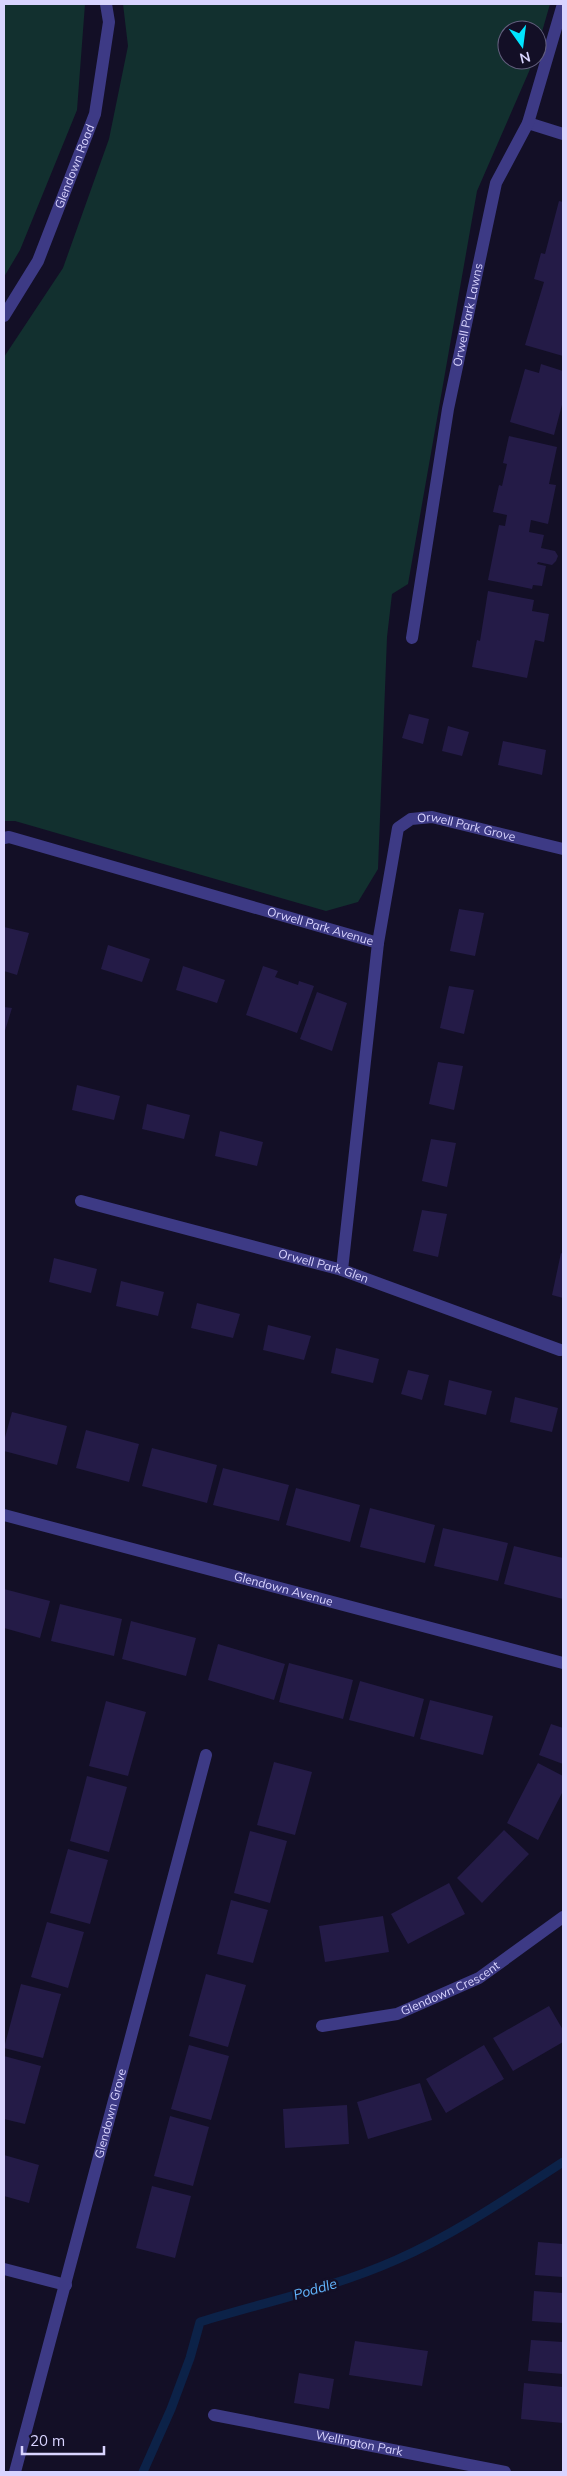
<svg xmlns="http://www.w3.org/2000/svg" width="567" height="2476" font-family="Mulish,sans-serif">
	<rect width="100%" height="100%" fill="#130f26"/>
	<path fill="#12302f" d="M4,4h81l-8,106 -57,140 -16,27z
		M123,4h427l-13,45v-19h-30v30h27l-57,131 -69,393 -16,10 -5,43 -9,232 -20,33 -32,9 -311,-90h-11v-464l59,-89 46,-129 19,-93z"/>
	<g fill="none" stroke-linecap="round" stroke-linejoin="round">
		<path stroke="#0c2248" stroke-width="9" d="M143,2472l28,-63 19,-51 10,-36c65,-20 133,-34 196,-62 59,-26 113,-63 167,-98"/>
	</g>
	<path fill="#241b47" d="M559,201l4,1v154l-38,-11 19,-63 -10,-3 7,-26 4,1z
		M541,364l22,7v30l-9,34 -44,-13 15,-53 14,4z
		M509,436l48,11 -8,37 7,1 -8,39 -17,-4 -2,12 15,3 -3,13 14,3 3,5 -2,5 -4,4 -14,-3 -1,2 9,2 -4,20 -9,-1 -1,4 -44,-9 11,-55 6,1 2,-11 -14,-3 6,-27 3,1 5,-22 -4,-1z
		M488,591l46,9 -2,11 17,3 -5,28 -9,-2 -8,38 -55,-11 5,-27 3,1z
		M409,714l20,5 -6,25 -21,-6z
		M448,726l21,6 -7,24 -20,-5z
		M503,741l43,9 -4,25 -44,-10z
		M459,909l25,4 -9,43 -25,-5z
		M4,927l25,6 -12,42 -13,-4z
		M108,945l42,14 -8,23 -41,-13z
		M183,966l42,14 -8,23 -41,-13z
		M263,966l15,5 -3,6 23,8 1,-4 15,5 -17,47 -51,-18z
		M449,986l25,4 -10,44 -24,-6z
		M317,992l30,11 -15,48 -32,-12z
		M4,1007l8,1 -8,26z
		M438,1062l25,4 -9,44 -25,-6z
		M77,1085l43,11 -6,24 -42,-10z
		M147,1104l43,11 -6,24 -42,-10z
		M220,1131l43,11 -6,24 -42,-10z
		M431,1139l25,4 -9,44 -25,-6z
		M422,1210l25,4 -9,43 -25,-6z
		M561,1253l2,1v44l-11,-3z
		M54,1258l43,11 -6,24 -42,-11z
		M121,1281l43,11 -6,24 -42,-10z
		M197,1303l43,11 -7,24 -42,-10z
		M268,1325l43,11 -7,24 -41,-10z
		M336,1348l43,11 -6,24 -42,-10z
		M408,1370l21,5 -7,25 -21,-6z
		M449,1380l43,11 -6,24 -42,-10z
		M515,1397l43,11 -6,24 -42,-10z
		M12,1412l55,14 -10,39 -53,-14v-10z
		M86,1430l53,14 -10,38 -53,-14z
		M152,1448l65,17 -10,38 -65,-17z
		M223,1468l66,17 -10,36 -66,-16z
		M296,1488l64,17 -10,37 -64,-17z
		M370,1508l65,17 -10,38 -65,-16z
		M443,1528l65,15 -10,38 -64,-15z
		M514,1546l49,12v41l-59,-15z
		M4,1589l46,12 -10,37 -36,-10z
		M60,1604l62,15 -8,37 -63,-15z
		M131,1621l65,17 -10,38 -64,-17z
		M218,1644l67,20 -11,36 -66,-20z
		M289,1663l64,17 -10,39 -64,-17z
		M360,1681l64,18 -10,38 -65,-17z
		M430,1700l63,16 -10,39 -63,-16z
		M106,1701l40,11 -18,64 -39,-10z
		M551,1724l12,4v36l-24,-9z
		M274,1762l38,10 -17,63 -38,-10z
		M538,1763l25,13v15l-25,49 -31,-17z
		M87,1776l40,11 -18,65 -39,-11z
		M504,1830l25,24 -47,49 -25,-25z
		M250,1831l37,10 -17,62 -36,-10z
		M68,1849l40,11 -18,64 -40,-11z
		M449,1883l16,31 -57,30 -17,-30z
		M231,1900l37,10 -15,53 -36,-9z
		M383,1916l6,36 -64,10 -6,-36z
		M47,1922l37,10 -16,56 -37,-11z
		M206,1974l40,11 -18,62 -39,-11z
		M21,1984l40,10 -18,64 -39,-10z
		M549,2006l14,24v12l-50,29 -20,-33z
		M189,2045l40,11 -18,64 -40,-11z
		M484,2045l20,34 -58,34 -20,-34z
		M4,2056l37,10 -16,58 -21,-5z
		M420,2083l12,37 -64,19 -11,-37z
		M347,2105l2,39 -64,4 -2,-39z
		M170,2116l39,11 -16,59 -39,-10z
		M4,2155l35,10 -10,38 -25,-7z
		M152,2186l39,10 -16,62 -39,-10z
		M538,2242l25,2v33l-28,-2z
		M534,2291l29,2v30l-31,-2z
		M531,2340l32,2v32l-35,-3z
		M355,2341l73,10 -6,35 -73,-11z
		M299,2373l35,6 -5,30 -35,-6z
		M524,2383l39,4v36l-42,-4z"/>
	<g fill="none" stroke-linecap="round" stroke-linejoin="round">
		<g stroke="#3d3a85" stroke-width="12">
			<path d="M528,123l35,11"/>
			<path id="s1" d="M4,316l34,-55 57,-147 14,-92 -3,-18"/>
			<path id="s2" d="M412,638l36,-229 48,-226 32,-60 35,-119"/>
			<path id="s3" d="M4,838l5,-1 369,106 -36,327"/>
			<path id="s4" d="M378,943l20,-115 13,-9 21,-2 131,32"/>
			<path id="s5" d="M81,1201l261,69 218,80"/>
			<path id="s6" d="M4,1515l559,148"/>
			<path id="s7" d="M322,2026l75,-12 82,-36 84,-61"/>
			<path d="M4,2269l62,16"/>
			<path id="s8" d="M214,2415l291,57"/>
			<path id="s9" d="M15,2472l191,-717"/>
		</g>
	</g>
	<g text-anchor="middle" stroke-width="5" stroke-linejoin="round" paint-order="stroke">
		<g font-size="12" fill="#d9d4ff" stroke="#130f26">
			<text dy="4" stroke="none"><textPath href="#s1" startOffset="166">Glendown Road</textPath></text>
			<text dy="4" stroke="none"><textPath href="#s2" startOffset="328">Orwell Park Lawns</textPath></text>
			<text dy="4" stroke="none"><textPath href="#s4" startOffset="189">Orwell Park Grove</textPath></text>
			<text dy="4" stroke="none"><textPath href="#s3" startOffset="329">Orwell Park Avenue</textPath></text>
			<text dy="4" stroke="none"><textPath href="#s5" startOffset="251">Orwell Park Glen</textPath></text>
			<text dy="4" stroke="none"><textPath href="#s6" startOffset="289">Glendown Avenue</textPath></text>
			<text dy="4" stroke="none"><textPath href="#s7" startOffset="135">Glendown Crescent</textPath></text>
			<text dy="4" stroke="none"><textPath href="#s9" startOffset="371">Glendown Grove</textPath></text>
			<text dy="4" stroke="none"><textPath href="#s8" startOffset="148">Wellington Park</textPath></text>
		</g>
		<g font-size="14" font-style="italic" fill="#62b6ff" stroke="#130f26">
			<text transform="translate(315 2289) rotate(-16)" y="5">Poddle</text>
		</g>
	</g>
	<rect width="567" height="2476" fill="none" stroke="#d9d4ff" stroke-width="10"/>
	<g transform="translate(522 45) rotate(166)"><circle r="24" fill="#130f26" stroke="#625e7d"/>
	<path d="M0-4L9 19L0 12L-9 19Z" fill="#00e5ff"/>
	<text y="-8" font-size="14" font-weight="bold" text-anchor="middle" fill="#d9d4ff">N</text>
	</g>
	<path d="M22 2446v8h82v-8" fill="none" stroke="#d9d4ff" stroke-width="2.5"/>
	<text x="30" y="2446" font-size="15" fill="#d9d4ff" stroke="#130f26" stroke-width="4" paint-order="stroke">20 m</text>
</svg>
